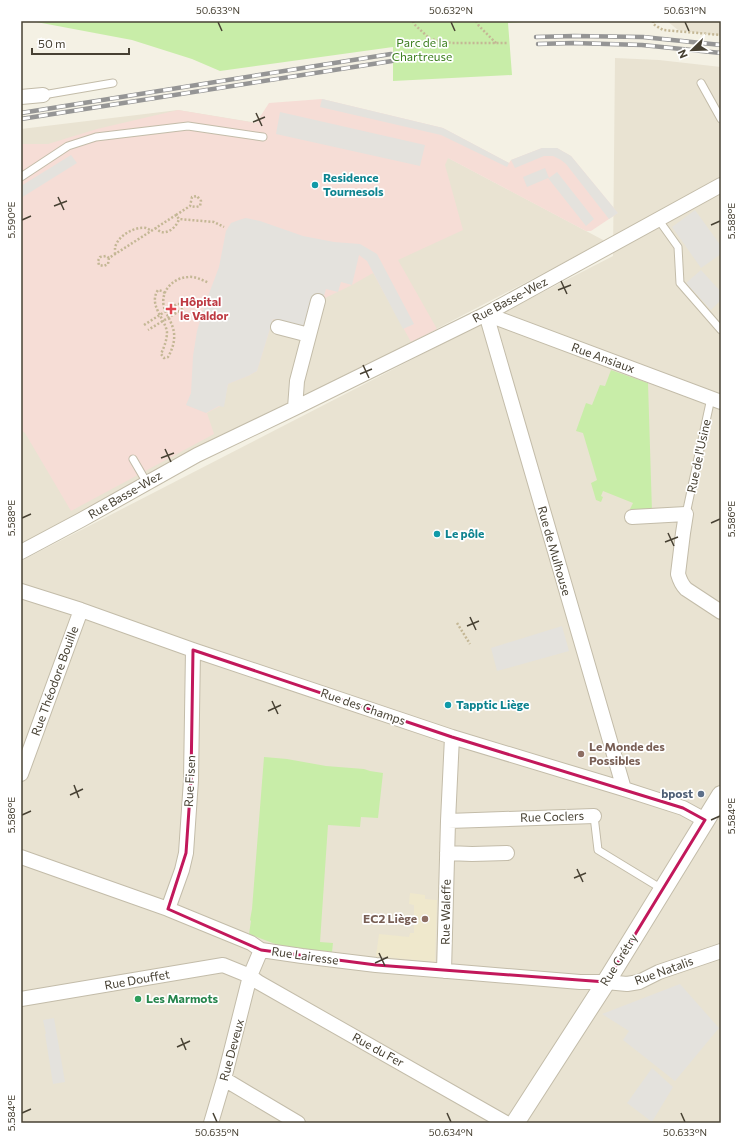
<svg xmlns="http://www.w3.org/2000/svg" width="742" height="1144" font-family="Commissioner,sans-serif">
	<rect width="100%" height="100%" fill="#f4f1e4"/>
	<path fill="#e9e3d2" d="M667,21h54v15l-43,-6z
		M615,58l44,2 62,7v1056h-700v-562l592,-305z
		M178,110l261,43 166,88 -584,305v-417z"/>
	<path fill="#efe8cc" d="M410,893l15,2v4l12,1 -2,62 -59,-6 3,-22 30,3 1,-4h4v-28l-5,-1z"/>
	<path fill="#f6ddd6" d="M322,99l121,29 66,35 2,-3 31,-12h15l14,8 47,57 -27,18h-5l-138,-73 -3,7 18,65 -65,30 39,69 -26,13 -38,-69 -21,12 -29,14 -10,34 -40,-14 -16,52 -9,5 -20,8 -4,20 -17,9 7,21 -143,77 -46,-78 -4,-3v-286h27l49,-15 81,-19 78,13 13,-20z"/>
	<path fill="#c8eda8" d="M31,21h507l-30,2 4,52 -119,6v-34l-173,24 -28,-12 -60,-19z
		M611,370l37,13 4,129 -21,-1 -1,-2 3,-6 -30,-12 -2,5 2,1 -2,5 -5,-2 -5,-17 6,-3 -14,-47 -7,-2 10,-28 6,2 8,-20 5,1z
		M264,757l23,2 39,7 38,3 6,2 13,2 -5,45 -17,-1 -1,10 -32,-2 -8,117 13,1 -1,9 -12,-1 -42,-6 -29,-11 2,-13 -1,-1 2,-11z"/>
	<path fill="#e4e2dd" d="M322,99l121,29 66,35 -2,4 -66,-32 -121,-28z
		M280,112l145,33 -5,21 -144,-32z
		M542,148h15l14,8 47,57 -9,6 -43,-55 -5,-4 -8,-4h-9l-29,12 -4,-8z
		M71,155l6,8 -56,35v-12z
		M545,168l4,10 8,-6 37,47 -8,7 -38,-48 -21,9 -4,-10z
		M695,210l26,36v8l-20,14 -29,-41z
		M246,218l14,3 43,15 31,6 26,2 17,10 37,70 -11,5 -36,-68 -8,-6 -7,30 -11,-3 -3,10 -12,-3 -13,44 -40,-14 -16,52 -9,5 -20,8 -4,23 -5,-1 -13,7 -20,-8 5,-12 2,-37 4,-25 8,-27 14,-37 7,-36 5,-8 8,-3z
		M701,270l20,22v8l-10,10 -25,-27z
		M562,626l7,25 -72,20 -6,-23z
		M680,984l39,44 -44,53 -52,-41 6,-9 -27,-17z
		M54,1018l11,64 -12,2 -8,-50h1l-3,-14z
		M652,1068l21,19 -21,35 -25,-19z"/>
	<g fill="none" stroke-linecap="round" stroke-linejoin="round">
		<defs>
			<path id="service" d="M701,83l20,36
				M43,95l70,-12
				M21,177l47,-31 28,-9 92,-11 75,11
				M658,219l20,28 2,36 41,47
				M133,459l14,24
				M686,514l25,-116
				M594,816l4,34 64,39"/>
			<path id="minor" d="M21,97l22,-2
				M486,314l138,475
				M486,314l235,88
				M278,327l31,8
				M295,408l2,-27 21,-80
				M632,517l54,-3 -3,19 -5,41c2,7 4,11 8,15l35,23
				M21,552l60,-32 116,-65 98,-47 191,-94 235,-129
				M21,591l60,19 112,40 259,87 172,52 59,19 22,12
				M21,774l60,-164
				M448,821l146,-5
				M447,853l25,1 35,-1
				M21,857l147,52 83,34 10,7 41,6 74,9 204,17h26l21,2 12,-2 20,-10 62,-21
				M168,909l14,-39 4,-17 5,-73 2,-130
				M444,971l4,-150 4,-84
				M21,999l202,-34 27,11 8,6 248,141
				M224,1079l74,44
				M211,1123l13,-44 26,-103 11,-26"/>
			<path id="tertiary" d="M515,1123l91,-141 115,-187"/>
		</defs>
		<use href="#service" stroke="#c3bca9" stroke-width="9"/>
		<use href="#minor" stroke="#c3bca9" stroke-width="16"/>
		<use href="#tertiary" stroke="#c3bca9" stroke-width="20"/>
		<path stroke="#c4b795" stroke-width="2.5" stroke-dasharray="2 2" stroke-linecap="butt" d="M413,21l1,3 16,15 22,4h55
			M476,21l3,5 17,17
			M653,21v3l10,6 58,5
			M176,215l14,-9 2,-9 5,-1 4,5 -1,5 -4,1 -6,-1
			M155,228c2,1 4,3 6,4 8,2 16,-6 18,-13
			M115,254c0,-1 0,-5 0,-6 2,-12 20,-22 31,-20 2,1 4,2 6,2
			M109,258l-3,-2 -6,1 -2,4 1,4 5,1 4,-2 1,-6 67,-43 3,4 35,3 10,5
			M165,293l-3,-2 -4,-1c-10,15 7,28 9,42 0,8 -3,15 -6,22l3,4 4,-1c4,-7 7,-15 6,-24 -1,-9 -7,-17 -10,-26 -4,-15 8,-29 24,-30 7,-1 14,3 21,6
			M144,325l33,-21h4l2,4 -2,2 -33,20
			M457,623l13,21"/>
		<use href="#service" stroke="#fff" stroke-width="7"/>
		<use href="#minor" stroke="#fff" stroke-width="14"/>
		<use href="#tertiary" stroke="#fff" stroke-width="18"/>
		<defs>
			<path id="rail" d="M536,37l38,-1 69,1 78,8
				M538,44l35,-1 69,2 79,8
				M21,113l370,-59
				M21,119l371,-58"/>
		</defs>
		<use href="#rail" stroke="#959595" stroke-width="4.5"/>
		<use href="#rail" stroke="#fff" stroke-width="3" stroke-dasharray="9" stroke-linecap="butt"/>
	</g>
	<path fill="none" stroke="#c2185b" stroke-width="3" stroke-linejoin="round" d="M193,650l259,87 231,71 22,12 -99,162 -230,-17 -115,-15 -93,-41 18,-56 5,-73z"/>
	<path fill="none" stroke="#474133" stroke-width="1.5" d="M218,22l4,9M451,22l4,9M685,22l4,9M256,113l6,13M253,122l12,-5M58,197l6,13M54,206l13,-5M22,220l9,-4M711,225l9,-4M561,281l6,13M558,290l13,-5M363,365l6,13M360,374l12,-5M165,449l6,13M161,458l13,-5M22,518l9,-4M711,523l9,-4M668,533l6,13M665,542l13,-5M470,617l6,13M467,626l12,-5M272,701l6,13M268,711l13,-6M74,785l5,13M70,795l13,-6M22,815l9,-4M711,820l9,-4M577,869l6,13M574,878l12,-5M379,953l6,13M375,963l13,-6M181,1038l5,12M177,1047l13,-6M22,1113l9,-4M213,1113l4,9M447,1113l4,9M681,1113l4,9"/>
	<g fill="#0f9aa8" stroke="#fff" stroke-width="1.5">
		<circle cx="315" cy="185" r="4"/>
		<circle cx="437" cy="534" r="4"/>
		<circle cx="448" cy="705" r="4"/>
	</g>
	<path fill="#e0444e" stroke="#fff" stroke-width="1.5" d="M169 303h4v4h4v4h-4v4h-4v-4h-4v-4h4z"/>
	<g fill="#8d6e63" stroke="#fff" stroke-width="1.5">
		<circle cx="581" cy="754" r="4"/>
		<circle cx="425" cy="919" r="4"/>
	</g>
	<circle fill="#5c6f8a" stroke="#fff" stroke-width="1.5" cx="701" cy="794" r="4"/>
	<circle fill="#2e9e5b" stroke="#fff" stroke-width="1.5" cx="138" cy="999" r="4"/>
	<g text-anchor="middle" stroke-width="3.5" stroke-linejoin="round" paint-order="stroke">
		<g font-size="12" fill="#3d7f20" stroke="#fff">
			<text x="422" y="47">Parc de la<tspan x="422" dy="14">Chartreuse</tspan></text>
		</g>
		<g font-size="12" font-weight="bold" fill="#0d838f" stroke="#fff" text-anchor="start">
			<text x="323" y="182">Residence<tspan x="323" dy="14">Tournesols</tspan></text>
			<text x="445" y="538">Le pôle</text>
			<text x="456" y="709">Tapptic Liège</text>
		</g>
		<g font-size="12" fill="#474133" stroke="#fff">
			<text transform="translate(510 300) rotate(-28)" y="4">Rue Basse-Wez</text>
			<text transform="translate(603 358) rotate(20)" y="4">Rue Ansiaux</text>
			<text transform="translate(699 456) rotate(-78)" y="4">Rue de l'Usine</text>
			<text transform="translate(125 495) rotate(-30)" y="4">Rue Basse-Wez</text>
			<text transform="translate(554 551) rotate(74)" y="4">Rue de Mulhouse</text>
			<text transform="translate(55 681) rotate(-70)" y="4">Rue Théodore Bouille</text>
			<text transform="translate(363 707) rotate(19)" y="4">Rue des Champs</text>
			<text transform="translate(190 781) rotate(-87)" y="4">Rue Fisen</text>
			<text transform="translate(552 817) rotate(-2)" y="4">Rue Coclers</text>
			<text transform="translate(446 912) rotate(-89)" y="4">Rue Waleffe</text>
			<text transform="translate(305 956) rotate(8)" y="4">Rue Lairesse</text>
			<text transform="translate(619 960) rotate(-58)" y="4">Rue Grétry</text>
			<text transform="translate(664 971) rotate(-20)" y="4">Rue Natalis</text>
			<text transform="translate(137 980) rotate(-10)" y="4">Rue Douffet</text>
			<text transform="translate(232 1050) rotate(-75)" y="4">Rue Deveux</text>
			<text transform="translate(378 1050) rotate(29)" y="4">Rue du Fer</text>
		</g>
		<g font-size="12" font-weight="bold" fill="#be3a42" stroke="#fff" text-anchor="start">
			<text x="180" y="306">Hôpital<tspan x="180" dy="14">le Valdor</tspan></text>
		</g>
		<g font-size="12" font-weight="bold" fill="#785e54" stroke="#fff" text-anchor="start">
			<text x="589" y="751">Le Monde des<tspan x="589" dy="14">Possibles</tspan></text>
			<text x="417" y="923" text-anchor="end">EC2 Liège</text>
		</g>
		<g font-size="12" font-weight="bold" fill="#4e5e75" stroke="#fff" text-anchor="end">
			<text x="693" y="798">bpost</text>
		</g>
		<g font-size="12" font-weight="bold" fill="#27864d" stroke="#fff" text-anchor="start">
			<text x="146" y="1003">Les Marmots</text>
		</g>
	</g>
	<rect width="742" height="1144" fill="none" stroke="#ffffff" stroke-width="44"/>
	<g transform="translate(692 50) rotate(247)" stroke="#ffffff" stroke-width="3" paint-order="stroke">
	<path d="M0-3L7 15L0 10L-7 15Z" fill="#474133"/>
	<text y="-6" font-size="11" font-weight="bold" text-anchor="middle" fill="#474133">N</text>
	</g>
	<path d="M32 48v6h97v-6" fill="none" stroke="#474133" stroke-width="2"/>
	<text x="38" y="48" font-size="12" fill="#474133" stroke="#ffffff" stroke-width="3" paint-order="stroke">50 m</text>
	<rect x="22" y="22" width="698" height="1100" fill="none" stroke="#474133" stroke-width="1.5"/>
	<g font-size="10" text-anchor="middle" fill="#474133">
		<text x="218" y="14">50.633°N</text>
		<text x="451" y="14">50.632°N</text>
		<text x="685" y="14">50.631°N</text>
		<text transform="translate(11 220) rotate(-90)" y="4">5.590°E</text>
		<text transform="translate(731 221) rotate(-90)" y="4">5.588°E</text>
		<text transform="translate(11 518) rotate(-90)" y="4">5.588°E</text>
		<text transform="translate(731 519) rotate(-90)" y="4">5.586°E</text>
		<text transform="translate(11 815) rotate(-90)" y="4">5.586°E</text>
		<text transform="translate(731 816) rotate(-90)" y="4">5.584°E</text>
		<text transform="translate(11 1113) rotate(-90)" y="4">5.584°E</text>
		<text x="217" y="1136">50.635°N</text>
		<text x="451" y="1136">50.634°N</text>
		<text x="685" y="1136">50.633°N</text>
	</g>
</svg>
